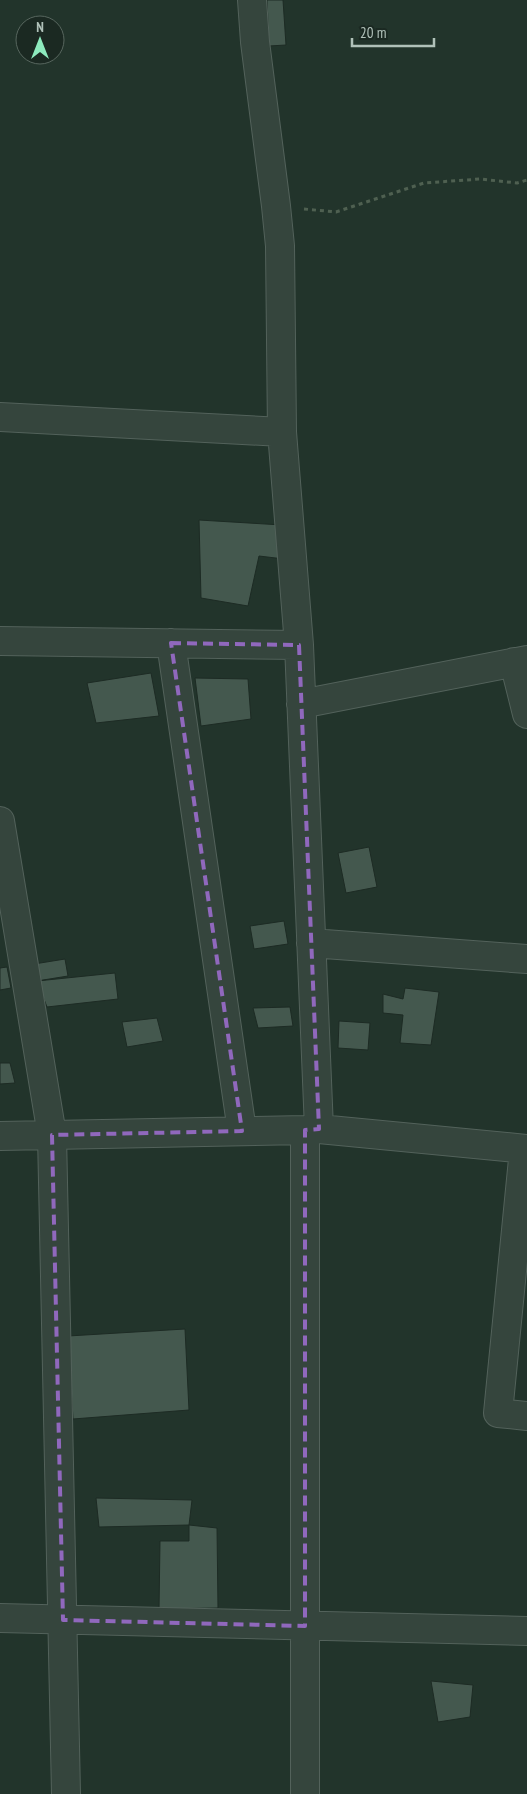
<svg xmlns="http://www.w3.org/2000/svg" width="527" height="1794" font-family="'PT Sans Narrow',sans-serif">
	<rect width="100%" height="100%" fill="#22342b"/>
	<path fill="#44584e" stroke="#1d2b24" d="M267,0h16l3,45 -17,1z
		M199,520l83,5 2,34 -25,-3 -11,50 -47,-8z
		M151,673l8,43 -63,7 -9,-40z
		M195,678l53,1 3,40 -50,7z
		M369,847l8,40 -31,6 -8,-40z
		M284,921l4,23 -34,5 -4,-23z
		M65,959l3,17 -31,5 -3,-17z
		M7,967l4,21 -11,2v-22z
		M115,973l3,26 -71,8 -10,-26z
		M405,988l34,4 -8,53 -31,-2 3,-28 -20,-2v-19l20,5z
		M290,1007l3,19 -35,2 -5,-20z
		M157,1018l6,23 -36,6 -5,-25z
		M339,1021l31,2 -2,27 -30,-2z
		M0,1063h10l5,20 -15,1z
		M185,1329l4,81 -116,9 -5,-83z
		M96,1498l96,2 -3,25 -90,2z
		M189,1525l28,3 1,80 -59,1 1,-68h29z
		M431,1681l42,4 -3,32 -32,5z"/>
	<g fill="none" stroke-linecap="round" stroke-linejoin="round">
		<defs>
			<path id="minor" d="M252,0l3,42 21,164 4,40 2,186 17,213 20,484
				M0,417l282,15
				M0,641l299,4
				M171,643l71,488
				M514,662l13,52
				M301,704l226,-44
				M0,821l52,314 14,659
				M311,943l216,16
				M305,1130v664
				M0,1136l305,-6 14,-1 208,20
				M524,1149l-26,264 29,3
				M0,1618l527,13"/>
		</defs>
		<use href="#minor" stroke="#53625b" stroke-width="30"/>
		<path stroke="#4f6051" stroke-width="3" stroke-dasharray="4 4" stroke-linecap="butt" d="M304,209l32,3 88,-29 56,-4 37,4 10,-3"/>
		<use href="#minor" stroke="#35453d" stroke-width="28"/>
	</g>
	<path fill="none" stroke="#9068bd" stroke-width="4" stroke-dasharray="10 6" stroke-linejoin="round" d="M171,643l128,2 20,484 -14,1v496l-242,-6 -11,-485 190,-4z"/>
	<g transform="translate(40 40)"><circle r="24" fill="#1b2922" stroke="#57665e"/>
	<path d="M0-4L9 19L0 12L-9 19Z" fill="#8deabd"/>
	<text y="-8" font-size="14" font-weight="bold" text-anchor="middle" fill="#b0c1b9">N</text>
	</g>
	<path d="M352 38v8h82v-8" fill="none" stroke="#b0c1b9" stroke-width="2.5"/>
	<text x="360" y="38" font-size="15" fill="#b0c1b9" stroke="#1b2922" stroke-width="4" paint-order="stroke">20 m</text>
</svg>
